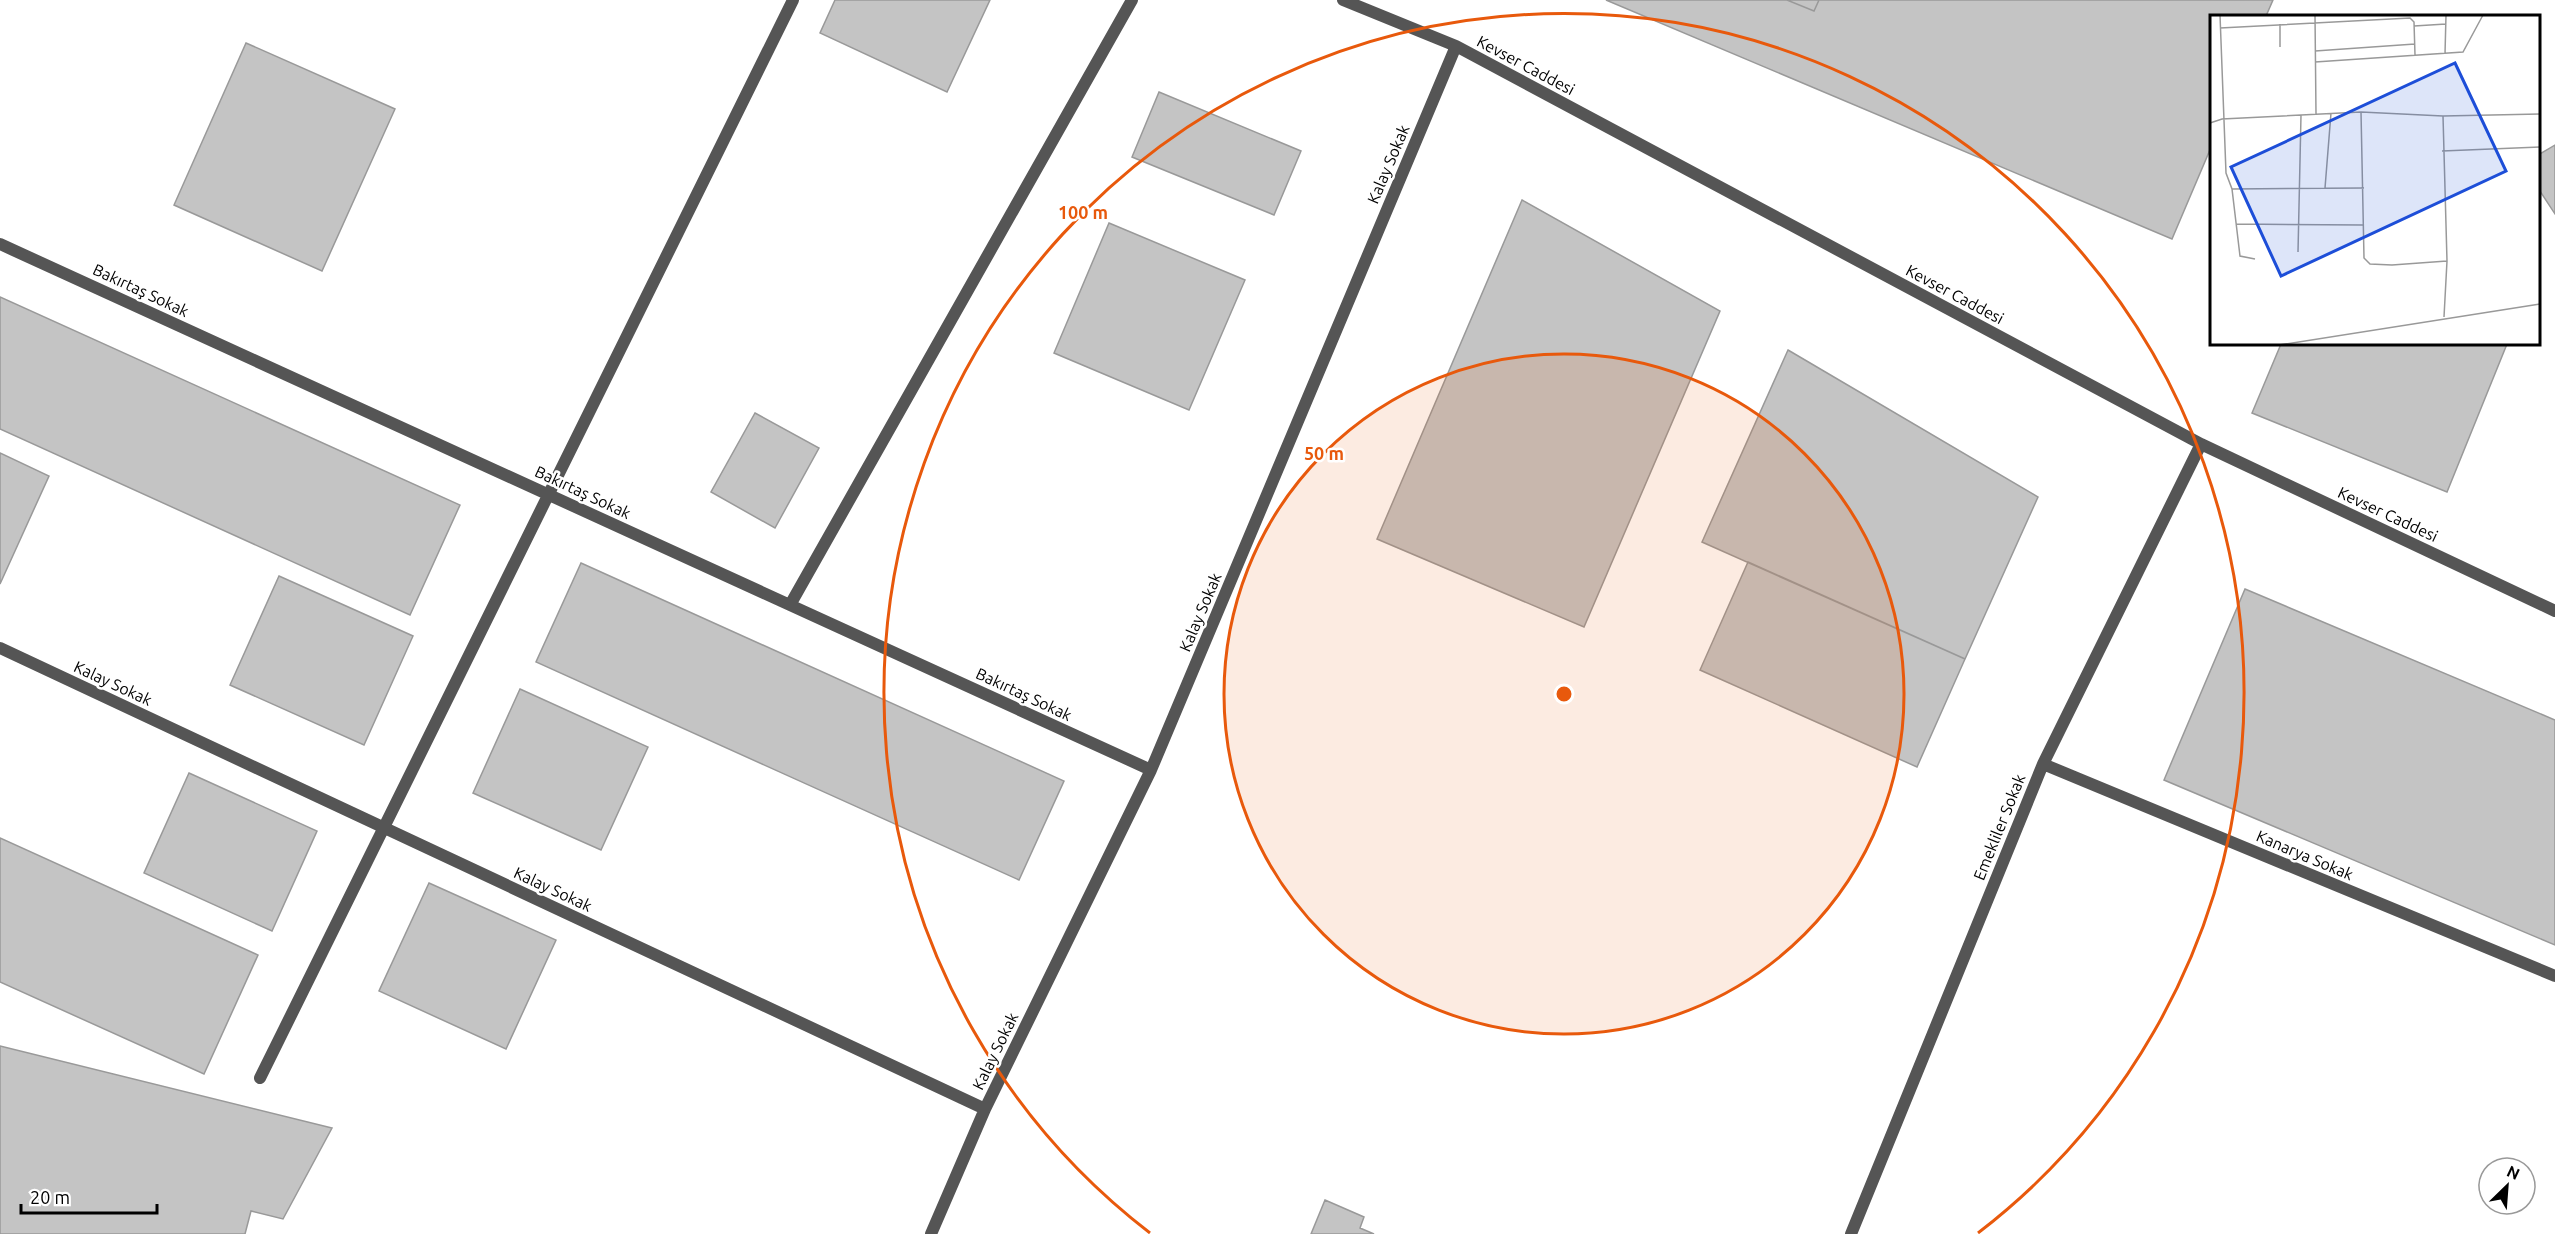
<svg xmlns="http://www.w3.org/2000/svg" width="2555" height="1234" font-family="Ubuntu,sans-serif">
	<rect width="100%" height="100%" fill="#fff"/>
	<path fill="#c4c4c4" stroke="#999" stroke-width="1.5" d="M835,0h155l-43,92 -127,-59z
		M1606,0h181l27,11 5,-11h454l-7,16h-54v129l-40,94z
		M1787,0h32l-5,11z
		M246,43l149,66 -73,162 -148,-66z
		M1159,92l142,59 -27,64 -142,-58z
		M2555,145v69l-17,-26v-33z
		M1522,200l198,111 -136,316 -207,-88z
		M1109,223l136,57 -56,130 -135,-57z
		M0,297l460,208 -50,110 -410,-186z
		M2281,344h226l-60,148 -195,-79z
		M1788,350l250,147 -73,162 -263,-117z
		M755,413l64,35 -44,80 -64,-36z
		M0,453l49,23 -49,108z
		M1748,562l217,97 -48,108 -217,-97z
		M581,563l483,218 -45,99 -483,-218z
		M279,576l134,60 -49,109 -134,-60z
		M2245,589l310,131v225l-391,-165z
		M520,689l128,58 -47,103 -128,-57z
		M189,773l128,58 -45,100 -128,-58z
		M0,838l258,117 -54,119 -204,-92z
		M429,883l127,57 -50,109 -127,-58z
		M0,1046l332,82 -49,91 -32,-8 -6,23h-245z
		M1325,1200l39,17 -4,11 14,6h-63z"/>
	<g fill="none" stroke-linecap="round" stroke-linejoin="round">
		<path stroke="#555" stroke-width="12" d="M1343,0l113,46 745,398 354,167
			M0,244l1151,526
			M790,605l342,-605
			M0,648l985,461
			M2043,764l512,212
			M260,1078l533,-1078
			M931,1234l54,-125 166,-339 305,-724
			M1851,1234l192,-470 158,-320"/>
	</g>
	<circle cx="1564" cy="694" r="340" fill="#e8590c" fill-opacity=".12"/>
	<g fill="none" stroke="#e8590c" stroke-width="3">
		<circle cx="1564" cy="694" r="340"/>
		<path d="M1150 1233A680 680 0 1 1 1978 1233"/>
	</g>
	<g text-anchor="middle" stroke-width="5" stroke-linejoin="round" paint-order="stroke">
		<g font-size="16" fill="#000" stroke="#fff">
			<text transform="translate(1526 65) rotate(28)" y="6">Kevser Caddesi</text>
			<text transform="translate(1388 164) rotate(-67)" y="6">Kalay Sokak</text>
			<text transform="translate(141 290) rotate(25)" y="6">Bakırtaş Sokak</text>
			<text transform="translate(1955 294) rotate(28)" y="6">Kevser Caddesi</text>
			<text transform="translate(583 492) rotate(25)" y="6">Bakırtaş Sokak</text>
			<text transform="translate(2388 514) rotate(25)" y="6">Kevser Caddesi</text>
			<text transform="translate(1200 612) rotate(-67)" y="6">Kalay Sokak</text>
			<text transform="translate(113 683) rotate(25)" y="6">Kalay Sokak</text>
			<text transform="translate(1024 694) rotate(25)" y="6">Bakırtaş Sokak</text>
			<text transform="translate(1999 827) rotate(-68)" y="6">Emekliler Sokak</text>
			<text transform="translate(2305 855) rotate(23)" y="6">Kanarya Sokak</text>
			<text transform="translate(553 889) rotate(25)" y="6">Kalay Sokak</text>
			<text transform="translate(995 1051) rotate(-64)" y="6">Kalay Sokak</text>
		</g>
	</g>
	<g transform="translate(2210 15)">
		<rect width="330" height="330" fill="#fff"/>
		<path fill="none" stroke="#999" stroke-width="1.5" d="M10,0l6,158 6,16 8,67 15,3M105,0l1,99M70,9v23M204,11l32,-2M10,13l190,-10 4,4 1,33M105,36l100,-7M235,39l1,-39M105,47l148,-10 20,-37M151,97l3,146 6,6 22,1 55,-4M233,101l4,145 -3,56M0,108l12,-4 139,-7 82,4 97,-2M232,136l98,-4M115,173l6,-75M22,174l132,-1M26,209l127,1M88,237l3,-137M69,330l261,-41"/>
		<path fill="#1d4ed8" fill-opacity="0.15" stroke="#1d4ed8" stroke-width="3" d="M245,48l51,108 -225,105 -50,-109z"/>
		<rect width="330" height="330" fill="none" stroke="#000" stroke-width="3"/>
	</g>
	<circle cx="1564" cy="694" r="9" fill="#e8590c" stroke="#fff" stroke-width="3"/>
	<g font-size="18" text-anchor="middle" font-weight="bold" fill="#e8590c" stroke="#fff" stroke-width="5" stroke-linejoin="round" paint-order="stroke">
		<text x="1083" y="219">100 m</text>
		<text x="1324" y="460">50 m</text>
	</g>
	<g transform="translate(2507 1186) rotate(25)"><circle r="28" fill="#ffffff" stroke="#999999" stroke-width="1.5"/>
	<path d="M0-4.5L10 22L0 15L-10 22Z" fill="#000000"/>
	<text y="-9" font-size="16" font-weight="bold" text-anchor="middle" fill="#000000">N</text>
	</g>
	<path d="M21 1204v9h136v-9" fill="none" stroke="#000000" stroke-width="3"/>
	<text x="30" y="1204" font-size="18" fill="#000000" stroke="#ffffff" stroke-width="4.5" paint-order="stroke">20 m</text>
</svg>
